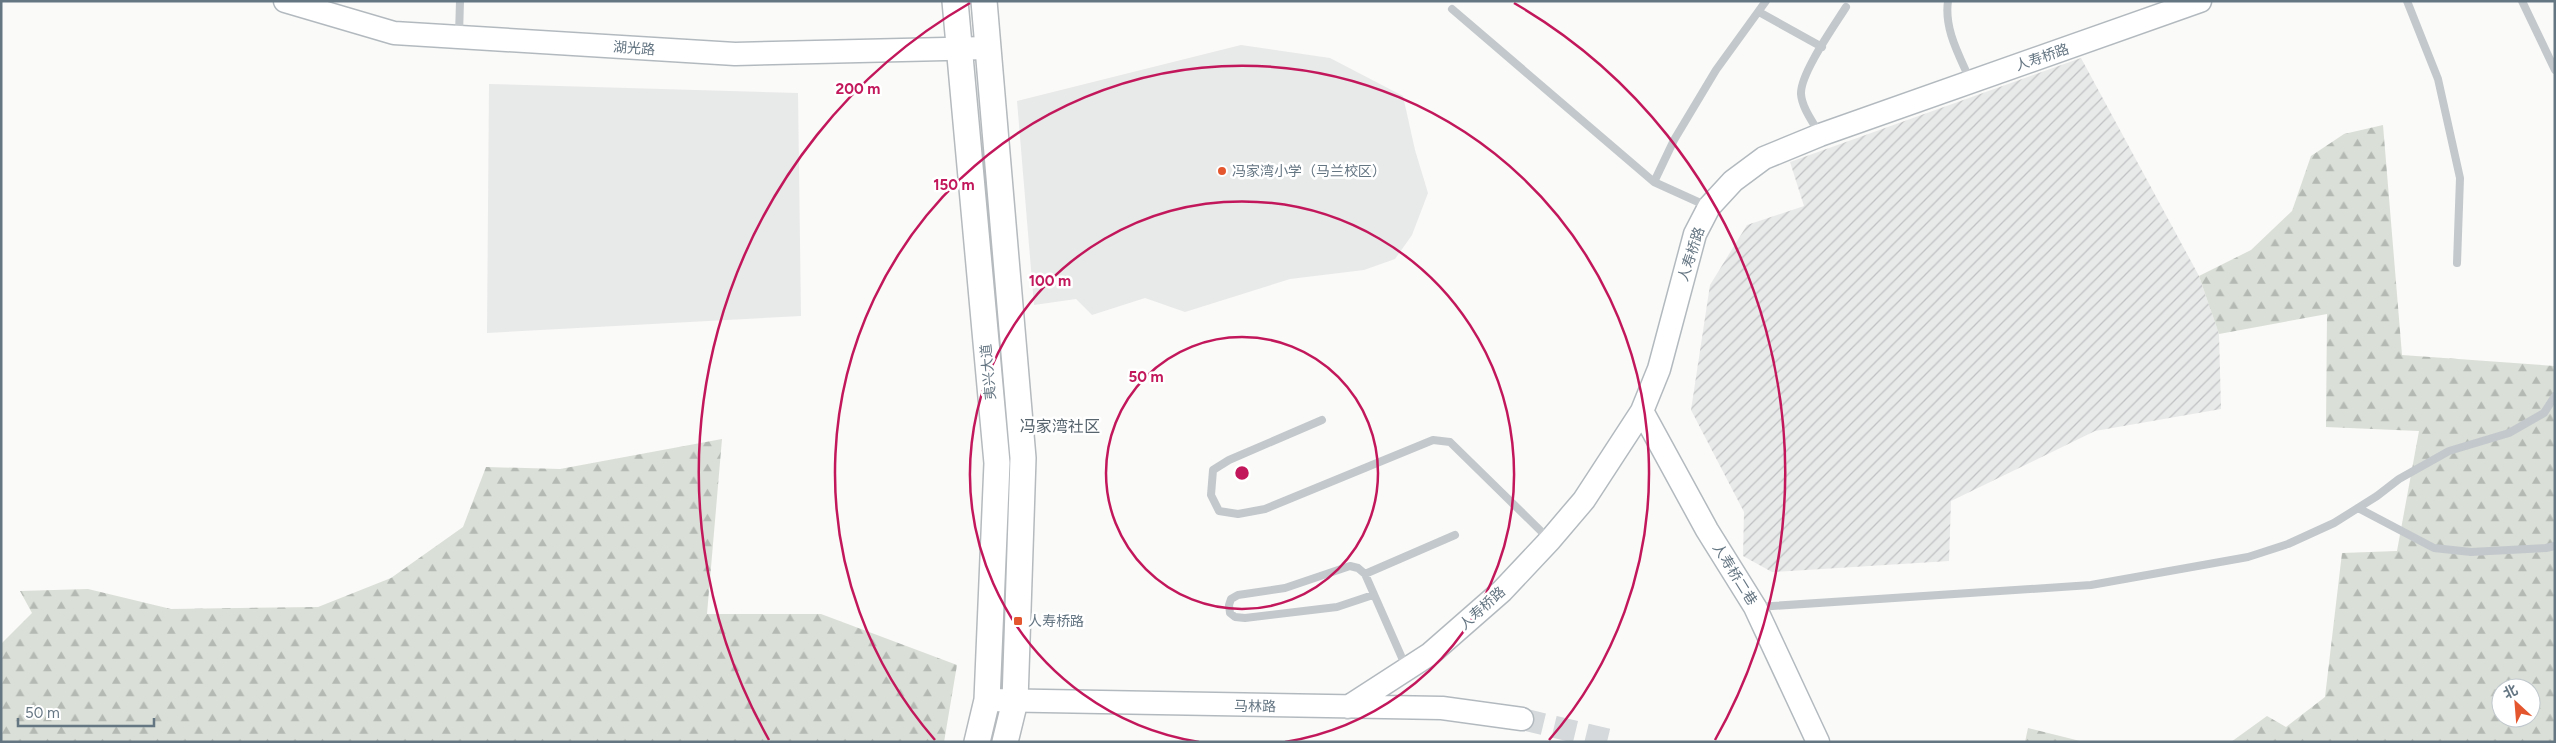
<svg xmlns="http://www.w3.org/2000/svg" width="2556" height="743" font-family="Figtree,'Noto Sans SC',sans-serif">
	<defs>
		<pattern id="industrial-furrows" width="10" height="10" patternUnits="userSpaceOnUse" patternTransform="scale(1.25)"><rect width="10" height="10" fill="#e8e9e9"/><path d="M-1 1l2-2M0 10L10 0M9 11l2-2" fill="none" stroke="#c0c1c2"/></pattern>
		<pattern id="forest-firs" width="22" height="20" patternUnits="userSpaceOnUse" patternTransform="scale(1.25)"><rect width="22" height="20" fill="#dadfd7"/><path d="M5 1l3.5 6h-7zM16 11l3.5 6h-7z" fill="#b4b9b4"/></pattern>
	</defs>
	<rect width="100%" height="100%" fill="#fafaf8"/>
	<path fill="#e8e9e9" d="M1241,45l89,13 73,38 12,54 13,43 -16,42 -17,24 -31,11 -74,9 -105,33 -40,-14 -53,17 -16,-16 -42,6 -17,-204z
		M489,84l309,9 3,223 -314,17z"/>
	<path fill="url(#industrial-furrows)" d="M2081,58l118,218 20,58 2,75 -126,22 -144,70 -2,60 -177,11 -29,-16 1,-44 -53,-102 19,-125 37,-60 57,-19 -14,-44z"/>
	<path fill="url(#forest-firs)" fill-rule="evenodd" d="M2383,125l19,230 153,11v376h-324l36,-26 19,11 39,-30 17,-144 55,-2 22,-120 -93,-4 1,-113 -108,20 -20,-58 52,-26 41,-39 19,-55 33,-22zM2501,688h30v30h-30z
		M722,439l-15,175h114l136,51 -13,77h-943v-98l31,-31 -12,-22 68,-2 83,20 147,-2 73,-29 72,-51 23,-60 74,2z
		M2028,728l56,14h-59z"/>
	<g fill="none" stroke-linecap="round" stroke-linejoin="round">
		<path stroke="#d5d9db" stroke-width="22" stroke-dasharray="22 11" stroke-linecap="butt" d="M1522,719l96,23"/>
		<defs>
			<path id="secondary" d="M285,1l109,32 341,21 253,-6
				M1642,411l65,119 48,77 63,135
				M987,700l455,8 80,11
				M1348,707l82,-53 72,-63 48,-51 34,-40 58,-89 17,-42 36,-135 14,-27 24,-26 31,-23 56,-23 380,-134"/>
			<path id="primary" d="M955,1l42,462 -10,237 -10,42
				M984,1l39,457 -8,243 -10,41"/>
		</defs>
		<use href="#secondary" stroke="#b3babf" stroke-width="25"/>
		<use href="#primary" stroke="#b5babe" stroke-width="28"/>
		<path stroke="#c3c8cc" stroke-width="8" d="M1948,1c-4,28 11,54 22,79
			M2407,1l31,78 22,99 -3,85
			M2522,1l33,69
			M1452,9l202,173 53,24
			M1759,12l63,35
			M459,35l1,-34
			M1819,133c-6,-11 -17,-25 -18,-39 -1,-20 33,-68 45,-87
			M1654,182l20,-42 42,-70 50,-69
			M1322,420l-93,40 -16,10 -2,25 8,16 19,3 27,-5 168,-69 17,2 99,97
			M2358,508l76,40 37,4 75,-4 9,-2
			M1365,574l90,-39
			M1373,595l-36,12 -92,11 -10,-1 -5,-4 -1,-8 2,-6 7,-4 47,-7 65,-22 8,2 7,6 41,93
			M1757,607l334,-22 157,-28 40,-13 46,-21 43,-27 22,-17 50,-28 60,-18 35,-20 11,-17"/>
		<use href="#secondary" stroke="#fff" stroke-width="22"/>
		<use href="#primary" stroke="#fff" stroke-width="25"/>
	</g>
	<g fill="none" stroke="#c2185b" stroke-width="2.5">
		<circle cx="1242" cy="473" r="136"/>
		<path d="M1199 742A272 272 0 1 1 1285 742"/>
		<path d="M935 740A407 407 0 1 1 1549 740"/>
		<path d="M769 740A543 543 0 0 1 970 3M1514 3A543 543 0 0 1 1715 740"/>
	</g>
	<g fill="#e4572e" stroke="#fff" stroke-width="2">
		<circle cx="1222" cy="171" r="5"/>
		<rect x="1013" y="616" width="10" height="10" rx="2.5"/>
	</g>
	<g text-anchor="middle" stroke-width="5" stroke-linejoin="round" paint-order="stroke">
		<g font-size="14" fill="#657683" stroke="#fff">
			<text transform="translate(634 48) rotate(4)" y="5">湖光路</text>
			<text transform="translate(2042 57) rotate(-19)" y="5">人寿桥路</text>
			<text transform="translate(1691 254) rotate(-72)" y="5">人寿桥路</text>
			<text transform="translate(988 372) rotate(-95)" y="5">夷兴大道</text>
			<text transform="translate(1735 574) rotate(58)" y="5">人寿桥二巷</text>
			<text transform="translate(1482 608) rotate(-42)" y="5">人寿桥路</text>
			<text transform="translate(1255 706) rotate(1)" y="5">马林路</text>
		</g>
		<g font-size="14" fill="#657683" stroke="#fff" text-anchor="start">
			<text x="1232" y="176">冯家湾小学（马兰校区）</text>
			<text x="1028" y="626">人寿桥路</text>
		</g>
		<g font-size="16" fill="#57646e" stroke="#fff">
			<text x="1060" y="432">冯家湾社区</text>
		</g>
	</g>
	<circle cx="1242" cy="473" r="8" fill="#c2185b" stroke="#fff" stroke-width="2.5"/>
	<g font-size="15" text-anchor="middle" font-weight="bold" fill="#c2185b" stroke="#fff" stroke-width="5" stroke-linejoin="round" paint-order="stroke">
		<text x="858" y="94">200 m</text>
		<text x="954" y="190">150 m</text>
		<text x="1050" y="286">100 m</text>
		<text x="1146" y="382">50 m</text>
	</g>
	<rect width="2556" height="743" fill="none" stroke="#657683" stroke-width="5"/>
	<g transform="translate(2516 703) rotate(334)"><circle r="24" fill="#ffffff" stroke="#c1c8cd"/>
	<path d="M0-4L9 19L0 12L-9 19Z" fill="#e4572e"/>
	<text y="-8" font-size="14" font-weight="bold" text-anchor="middle" fill="#657683">北</text>
	</g>
	<path d="M18 718v8h136v-8" fill="none" stroke="#657683" stroke-width="2.5"/>
	<text x="25" y="718" font-size="15" fill="#657683" stroke="#ffffff" stroke-width="4" paint-order="stroke">50 m</text>
</svg>
